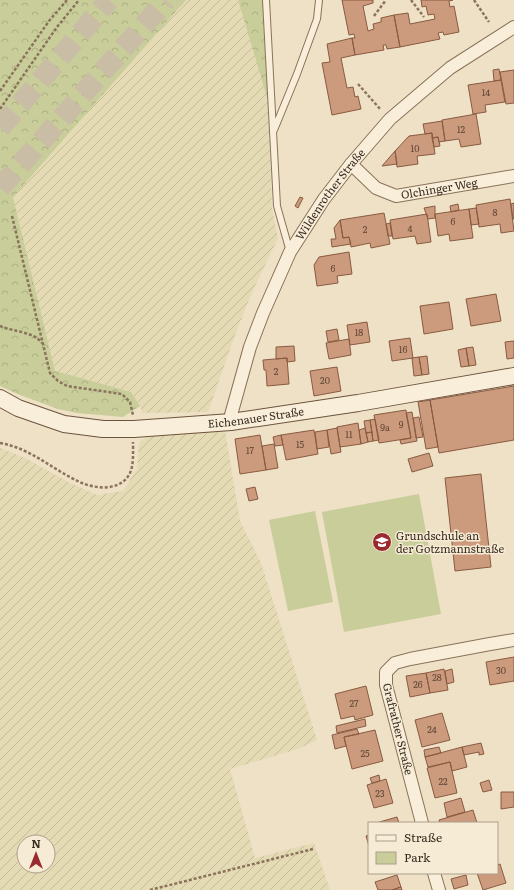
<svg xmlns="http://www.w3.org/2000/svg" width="514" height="890" font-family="Literata,serif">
	<defs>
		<pattern id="farmland-furrows" width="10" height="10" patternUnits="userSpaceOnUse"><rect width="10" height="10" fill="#e4dab3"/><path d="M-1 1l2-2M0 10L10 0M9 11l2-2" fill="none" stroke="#c4bb9a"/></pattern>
		<pattern id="forest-crowns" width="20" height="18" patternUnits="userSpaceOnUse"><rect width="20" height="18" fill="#c8cd99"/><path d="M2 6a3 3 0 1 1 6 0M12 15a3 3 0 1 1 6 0" fill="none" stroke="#adb083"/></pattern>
	</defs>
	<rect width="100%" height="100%" fill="#eee1c6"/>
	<path fill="url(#farmland-furrows)" fill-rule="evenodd" d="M186,0h52l30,101 4,108 6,29 -28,59 -16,41 -26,74 -66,1 -2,-7 -9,-14 -76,-20 -42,-175z
		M225,431l15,90 21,42 56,177 -19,9 -68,20 25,89 59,-15 16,47h-330v-442l25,10 45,25 27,12 26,-4 14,-22 2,-27 11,-7zM24,842h24v24h-24z"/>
	<path fill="#c8cd99" d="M419,494l22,120 -97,18 -22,-120z
		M315,511l18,91 -45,9 -19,-91z"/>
	<path fill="url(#forest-crowns)" d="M0,0h186l-173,197 42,174 76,21 9,14 -17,11 -46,-4 -19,-4 -38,-14 -20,-9z
		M238,0h25l5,101z"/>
	<path fill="#cc9a7c" stroke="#895b41" d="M342,0h31v3l-10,3 5,25 6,-2 -1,-5 8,-2v-4l13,-3 6,32 -13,2 -1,-4h-3l1,5 -29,5 -3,-17h3l-1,-4 -5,1z
		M421,0h32l-4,1 1,6 4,-1 5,26 -15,3 -1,-3 -5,1 2,6 -40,8 -6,-32 14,-2 2,11 25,-5 -1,-5 -6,1 -2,-9 -4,1z
		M352,38l3,17 -14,3 6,30 6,-1 2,10 3,-1 3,13 -29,6 -10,-52 8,-1 -3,-18z
		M499,69l2,11 -7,1 -1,-11z
		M514,70v33l-8,1 -6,-32z
		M501,80l4,22 -20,3 1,7 -13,2 -5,-29z
		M476,114l5,30 -20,3 -2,-8 -14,2 -3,-21z
		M442,121l3,20 -6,1 -1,-5 -6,1v-5l-7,1 -2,-10z
		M432,133l3,21 -18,2 1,8 -21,3 -2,-16 14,-15z
		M438,137l2,9 -6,1 -2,-9z
		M395,151l2,13 -15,2z
		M300,197l3,1 -5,10 -3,-2z
		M510,199l4,32 -13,2 -1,-9 -21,3 -3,-22z
		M514,203v16h-1l-2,-15z
		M458,204l1,6 -8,2 -1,-6z
		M435,206v12l-7,1 -4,-11z
		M476,208l3,16 -8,1 -2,-16z
		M469,209l4,29 -23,3 -1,-7 -11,2 -3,-22z
		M384,213l6,31 -19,4 -1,-5 -19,4 -2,-10 -6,1 -3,-18z
		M427,214l4,28 -14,2 -2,-8 -22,3 -3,-19z
		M340,220l3,18 6,-1 2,7 -19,3 -1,-8h5l-2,-11z
		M390,223l2,13h-4l-2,-12z
		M349,252l3,22 -15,2 1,7 -21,3 -3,-21 5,-8z
		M496,294l5,27 -30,5 -5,-27z
		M449,302l4,27 -29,5 -4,-28z
		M367,322l3,20 -20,3 -3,-20z
		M337,329l2,11 -11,2 -2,-11z
		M410,338l3,20 -21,3 -3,-20z
		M349,339l2,16 -22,4 -3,-16z
		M514,341v17l-7,1 -2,-17z
		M294,346l1,15 -8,1v-4l-11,1v-12z
		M473,347l3,18 -7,1 -3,-18z
		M466,348l3,18 -8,1 -3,-17z
		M427,356l2,18 -7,1 -3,-18z
		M419,357l3,18 -8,1 -2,-18z
		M287,358l2,26 -22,2 -1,-16h-2l-1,-10z
		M337,367l4,24 -27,5 -4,-25z
		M514,386v54l-75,13 -9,-53z
		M430,400l8,47 -12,2 -8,-47z
		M406,410l5,28 -32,5 -5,-28z
		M412,412l5,29 -16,3 -1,-4 11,-2 -5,-25z
		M419,417l4,20 -7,1 -3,-20z
		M375,419l4,21 -6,1 -3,-21z
		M370,420l2,12 -6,1 -2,-12z
		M358,423l3,21 -21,3 -3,-20z
		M337,428l4,24 -10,2 -4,-24z
		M365,428l3,14 -7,2 -2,-14z
		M314,430l4,24 -32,6 -5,-25z
		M327,430l2,17 -12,2 -2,-17z
		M372,432l1,9 -5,1 -2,-9z
		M260,435l6,35 -26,4 -5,-35z
		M281,435l2,10 -8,1 -2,-9z
		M274,444l4,24 -12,2 -4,-24z
		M429,453l4,13 -21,6 -4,-13z
		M481,474l10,93 -36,4 -10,-93z
		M255,487l3,12 -9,2 -3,-12z
		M514,657v24l-24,4 -4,-23z
		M444,669l4,21 -18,3 -4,-20z
		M452,669l2,13 -7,2 -2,-13z
		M426,673l4,20 -20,4 -4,-21z
		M366,686l7,29 -18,5 -1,-4 -13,3 -6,-25z
		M442,713l8,27 -28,7 -7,-27z
		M365,719l1,7 -29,7 -1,-7z
		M357,729l2,5 -15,3 2,9 -11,3 -3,-14z
		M375,730l8,31 -31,8 -8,-32z
		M481,743l3,11 -5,1v-3l-15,3 -2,-8z
		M439,747l2,6 -16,4 -1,-7z
		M462,747l5,20 -15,4 -2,-9 -22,5 -3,-10z
		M450,762l7,31 -22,5 -8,-30z
		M379,775l1,6 -8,2 -2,-5z
		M386,779l7,24 -19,5 -7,-23z
		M489,780l3,10 -9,2 -3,-9z
		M501,792h13v15l-13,2z
		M461,798l4,14 -18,5 -3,-14z
		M473,810l4,13h-37l-1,-3z
		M397,817l2,6h-23z
		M369,835v11l-3,-10z
		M500,864l6,19 -23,7 -6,-17h20v-8z
		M397,875l4,12 -9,3h-14l-3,-8z
		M466,875l2,10 -14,4 -3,-10z
		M401,887l1,3h-10z"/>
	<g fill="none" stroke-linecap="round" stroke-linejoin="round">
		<path stroke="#cabda5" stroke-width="21" stroke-dasharray="21 10" stroke-linecap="butt" d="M0,128l109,-128
			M0,188l166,-188"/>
		<defs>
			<path id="lane" d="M266,0l11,206 13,46
				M274,130l23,-56 20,-55 2,-19"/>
			<g id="street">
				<path id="s1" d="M351,164l25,24 20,8 118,-20"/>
				<path id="s2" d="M231,422v-7l19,-68 13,-34 27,-61 34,-53 27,-35 39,-45 60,-51 64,-41"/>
				<path d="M422,823l-36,-138v-13l9,-9 15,-4 80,-15 24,-4"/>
				<path d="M434,873l5,17"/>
			</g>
			<g id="secondary">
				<path id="s3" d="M0,398l18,10 46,16 39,5h31l97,-7 127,-19 156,-27"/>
			</g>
		</defs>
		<use href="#lane" stroke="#8a725b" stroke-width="8"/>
		<use href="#street" stroke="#8a725b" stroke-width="14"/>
		<use href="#secondary" stroke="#6c533e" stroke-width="18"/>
		<path stroke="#8a725b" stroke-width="2.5" stroke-dasharray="3 2" stroke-linecap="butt" d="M411,0l13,17
			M474,0l15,22
			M374,16l12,-16
			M358,84l23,26
			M0,91l49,-70 18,-21
			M0,109l57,-82 22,-27
			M12,216l38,157 8,8 9,5 55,8 8,8 3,13
			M0,326c13,6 33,5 42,17
			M0,443c31,5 54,28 82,40 15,6 37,8 47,-8 5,-8 4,-24 4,-33
			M150,890l163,-41"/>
		<use href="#lane" stroke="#f9eed9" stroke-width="6"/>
		<use href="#street" stroke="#f9eed9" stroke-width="12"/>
		<use href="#secondary" stroke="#f9eed9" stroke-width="16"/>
	</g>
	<defs>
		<symbol id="school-disc" viewBox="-11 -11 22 22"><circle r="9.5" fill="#992b30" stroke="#f6ebd5"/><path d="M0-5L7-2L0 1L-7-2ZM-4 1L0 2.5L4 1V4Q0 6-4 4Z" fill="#fff"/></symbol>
	</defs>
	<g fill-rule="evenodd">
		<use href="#school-disc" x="371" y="531" width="22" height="22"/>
	</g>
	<g text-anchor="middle" stroke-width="3" stroke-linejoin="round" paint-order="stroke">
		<g font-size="9" fill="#5e4736">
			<text x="486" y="96">14</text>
			<text x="461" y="133">12</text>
			<text x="415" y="152">10</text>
			<text x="495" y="216">8</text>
			<text x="453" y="225">6</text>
			<text x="410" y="232">4</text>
			<text x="365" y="233">2</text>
			<text x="333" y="272">6</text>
			<text x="359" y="336">18</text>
			<text x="403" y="353">16</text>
			<text x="276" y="375">2</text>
			<text x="325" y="384">20</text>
			<text x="401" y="428">9</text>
			<text x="385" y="431">9a</text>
			<text x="349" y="438">11</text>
			<text x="300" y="448">15</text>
			<text x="250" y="454">17</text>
			<text x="501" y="674">30</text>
			<text x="437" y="681">28</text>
			<text x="418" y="688">26</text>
			<text x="354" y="707">27</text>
			<text x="432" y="733">24</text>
			<text x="365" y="757">25</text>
			<text x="443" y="785">22</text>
			<text x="380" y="797">23</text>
		</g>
		<g font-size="11" fill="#3a2b1f" stroke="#f6ebd5">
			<text dy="4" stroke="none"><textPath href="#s1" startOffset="100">Olchinger Weg</textPath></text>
			<text dy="4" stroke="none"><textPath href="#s2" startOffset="251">Wildenrother Straße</textPath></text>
			<text dy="4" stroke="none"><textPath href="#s3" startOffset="262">Eichenauer Straße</textPath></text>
			<text transform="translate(398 729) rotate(76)" y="4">Grafrather Straße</text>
		</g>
		<g font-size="11" fill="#3a2b1f" stroke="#f6ebd5" text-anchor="start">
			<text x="396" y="540">Grundschule an<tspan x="396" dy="13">der Gotzmannstraße</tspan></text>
		</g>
	</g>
	<rect x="368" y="822" width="130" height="52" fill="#f6ebd5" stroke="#ab9e8c"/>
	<rect x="376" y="835" width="20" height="6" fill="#f9eed9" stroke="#ab9e8c"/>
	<text x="404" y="842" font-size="12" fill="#3a2b1f">Straße</text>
	<rect x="376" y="852" width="20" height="12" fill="#c8cd99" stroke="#ab9e8c"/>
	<text x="404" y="862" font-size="12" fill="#3a2b1f">Park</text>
	<g transform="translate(36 854)"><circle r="19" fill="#f6ebd5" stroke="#ab9e8c"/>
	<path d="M0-3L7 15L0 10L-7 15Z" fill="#992b30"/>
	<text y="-6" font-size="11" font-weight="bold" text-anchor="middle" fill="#3a2b1f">N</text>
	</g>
</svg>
